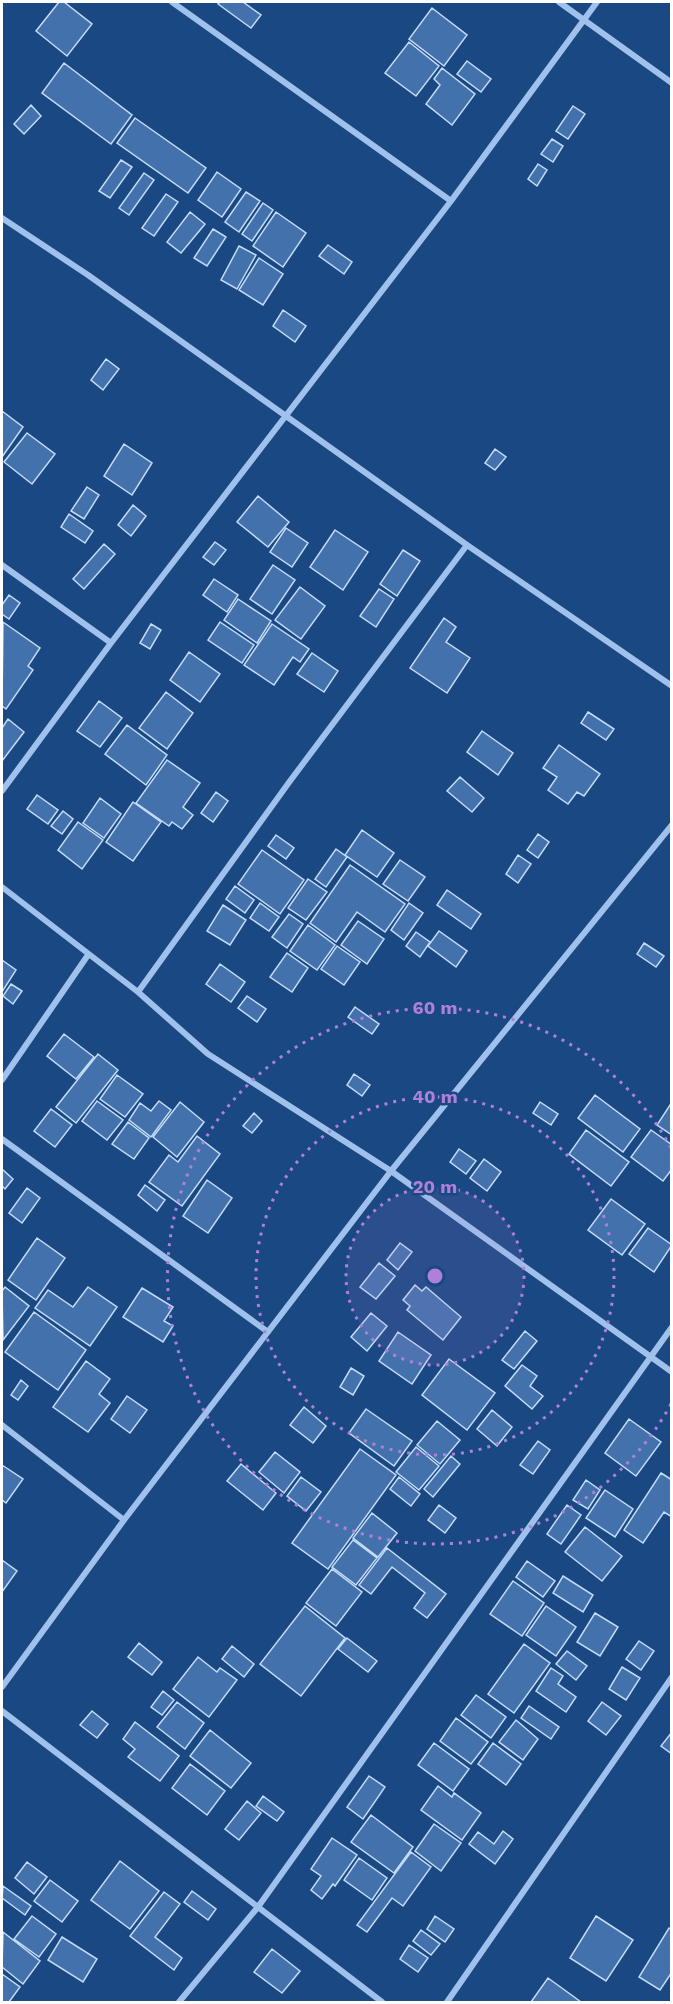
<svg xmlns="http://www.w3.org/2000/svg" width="673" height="2004" font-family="'Work Sans',sans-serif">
	<rect width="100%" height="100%" fill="#1a4882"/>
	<path fill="#4371ac" stroke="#c3dbf8" stroke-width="1.5" d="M59,2h5l28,22 -25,32 -31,-25z
		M220,2h23l18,13 -10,13 -33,-24z
		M432,8l35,27 -23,31 -35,-27z
		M409,42l30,24 -23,30 -31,-23z
		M467,61l24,18 -10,13 -24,-18z
		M64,63l68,52 -21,29 -69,-51z
		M442,68l33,26 -23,31 -26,-21 14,-19 -6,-6z
		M31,105l10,11 -17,18 -10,-10z
		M573,106l12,8 -17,25 -12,-8z
		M135,118l71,50 -18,25 -71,-50z
		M552,139l11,7 -10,16 -12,-8z
		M121,160l11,7 -22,31 -11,-7z
		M538,164l9,6 -10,16 -9,-7z
		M217,172l24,17 -19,28 -24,-17z
		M144,173l10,7 -25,35 -10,-7z
		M246,192l14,9 -21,31 -14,-10z
		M166,194l12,8 -24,34 -12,-8z
		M263,203l10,7 -21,31 -10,-7z
		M190,212l15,12 -24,29 -14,-11z
		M276,212l30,21 -23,34 -30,-21z
		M213,229l13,8 -19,29 -13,-8z
		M328,245l24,17 -8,12 -25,-18z
		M239,246l17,9 -19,34 -16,-9z
		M259,258l24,16 -20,31 -24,-15z
		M283,310l23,16 -11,16 -22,-16z
		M106,359l13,10 -16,21 -12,-10z
		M2,411l21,16 -21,30z
		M27,433l28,21 -23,30 -28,-22z
		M124,444l28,19 -20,32 -28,-19z
		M495,449l11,8 -11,13 -10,-7z
		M87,487l12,8 -15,24 -13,-8z
		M258,496l31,26 -21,25 -31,-25z
		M133,505l13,11 -15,20 -13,-11z
		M69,514l24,17 -8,12 -24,-16z
		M286,528l22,15 -16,24 -22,-15z
		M335,530l33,22 -25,38 -33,-23z
		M215,542l11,8 -12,15 -11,-8z
		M104,544l11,10 -31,35 -11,-10z
		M403,550l17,11 -23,35 -17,-12z
		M273,565l22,15 -23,34 -22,-15z
		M214,579l24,16 -11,17 -24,-17z
		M300,587l25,19 -24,33 -26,-19z
		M379,589l15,10 -18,28 -16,-11z
		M9,595l11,8 -11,16 -7,-5v-9z
		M238,599l33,22 -14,22 -33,-23z
		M444,618l12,9 -10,15 24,16 -23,35 -37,-25z
		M3,622l37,26 -12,18 5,4 -27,39 -4,-3z
		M220,622l34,23 -12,18 -34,-23z
		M151,624l10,6 -11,19 -10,-6z
		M272,624l37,25 -9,13 -7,-5 -19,28 -30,-20z
		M189,652l31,22 -20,28 -30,-22z
		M312,653l26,18 -14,21 -27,-18z
		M166,692l27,21 -26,36 -28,-21z
		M99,701l23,17 -22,29 -23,-16z
		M588,712l26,17 -8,11 -25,-17z
		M8,719l16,13 -22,29v-33z
		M127,725l40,30 -21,30 -41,-31z
		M482,731l31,22 -15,22 -31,-23z
		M559,745l41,29 -16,22 -7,-4 -9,12 -20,-14 9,-13 -14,-9z
		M167,760l33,23 -17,24 10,8 -11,14 -10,-7 -3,4 -33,-23z
		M460,777l24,21 -12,14 -25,-21z
		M216,792l12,9 -15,21 -12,-9z
		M37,795l21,15 -10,14 -21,-15z
		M100,798l21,16 -17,24 -21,-15z
		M133,802l28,20 -28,39 -27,-19z
		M63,811l10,8 -11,15 -11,-8z
		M78,822l25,18 -21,29 -24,-19z
		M362,830l32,23 -17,24 -32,-22z
		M538,834l11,8 -11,16 -11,-8z
		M276,835l18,13 -8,11 -18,-13z
		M336,849l11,8 -21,30 -11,-8z
		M262,850l42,30 -24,34 -42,-30z
		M518,855l13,9 -13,19 -12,-9z
		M400,860l25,17 -17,24 -25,-17z
		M350,865l55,39 -20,28 -28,-20 -21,30 -26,-19z
		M308,879l19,13 -21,28 -18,-12z
		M235,886l19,14 -9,13 -19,-14z
		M447,890l34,24 -10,15 -34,-24z
		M260,903l19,14 -10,14 -19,-13z
		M409,903l14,10 -19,27 -13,-10z
		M223,905l23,15 -16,25 -23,-14z
		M289,914l14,10 -16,24 -15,-11z
		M358,921l26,18 -17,25 -26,-19z
		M308,925l27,20 -18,25 -27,-19z
		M439,931l28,20 -11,16 -28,-21z
		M416,932l14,10 -10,15 -14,-11z
		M644,943l20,13 -8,11 -19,-13z
		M337,946l23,16 -16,23 -23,-16z
		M287,953l21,15 -16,24 -22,-15z
		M2,960l14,10 -14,22z
		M220,964l25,18 -14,20 -25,-18z
		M11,984l11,7 -9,13 -10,-8z
		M247,996l19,13 -9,13 -19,-14z
		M355,1007l24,17 -7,10 -24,-17z
		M64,1034l30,23 -18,22 -29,-23z
		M98,1054l20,16 -42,53 -20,-16z
		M354,1074l16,11 -8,11 -15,-11z
		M117,1075l26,19 -18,23 -25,-18z
		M595,1095l45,34 -17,23 -45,-34z
		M97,1101l26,19 -16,20 -25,-19z
		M159,1101l12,9 -20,27 -22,-17 11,-17 11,8z
		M180,1102l24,20 -27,35 -24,-20z
		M540,1102l18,12 -7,11 -18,-12z
		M672,1102v33l-15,-10z
		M51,1109l21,16 -17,22 -21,-16z
		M254,1113l8,8 -10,12 -9,-7z
		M128,1122l21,16 -15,21 -22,-15z
		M586,1130l43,32 -18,24 -42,-32z
		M651,1130l21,15v24l-9,12 -32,-24z
		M197,1136l23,18 -38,52 -33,-24 20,-27 9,7z
		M459,1149l17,12 -10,13 -16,-12z
		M484,1159l17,13 -14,19 -17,-13z
		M2,1169l11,10 -8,10 -3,-3z
		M207,1180l25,18 -24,35 -25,-17z
		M145,1185l20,15 -8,11 -19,-16z
		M27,1188l13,10 -18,25 -13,-10z
		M611,1199l34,25 -23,31 -34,-25z
		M648,1228l24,17 -18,27 -25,-18z
		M37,1238l28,20 -29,42 -28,-20z
		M400,1243l12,9 -14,18 -11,-10z
		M379,1263l16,13 -19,23 -16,-12z
		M415,1285l7,6 4,-4 35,30 -18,23 -36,-30 3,-4 -7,-6z
		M5,1287l24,19 -26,34 -1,-49z
		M88,1287l29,20 -27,39 -55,-38 13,-18 25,17z
		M142,1288l31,19 -9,14 9,5 -10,16 -40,-25z
		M34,1312l52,38 -28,40 -53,-38z
		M371,1313l16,13 -20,25 -16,-14z
		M525,1331l12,10 -23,28 -12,-9z
		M398,1332l33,23 -19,29 -33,-23z
		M449,1359l46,34 -28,37 -45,-35z
		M86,1361l24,18 -11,15 11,9 -22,29 -35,-25z
		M522,1365l15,11 -7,10 13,10 -11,13 -27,-23z
		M351,1368l13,8 -11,19 -13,-8z
		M21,1380l7,6 -10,14 -7,-5z
		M127,1396l20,14 -17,23 -19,-14z
		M304,1407l22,19 -13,17 -23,-18z
		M366,1409l46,32 -18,25 -45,-33z
		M492,1410l20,17 -15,19 -20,-17z
		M629,1419l32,23 -25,34 -31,-23z
		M437,1421l23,19 -20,24 -23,-19z
		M538,1441l12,9 -17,24 -13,-9z
		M416,1447l23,19 -20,24 -23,-18z
		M360,1449l36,26 -68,94 -36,-26z
		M275,1452l25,20 -16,21 -25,-21z
		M451,1456l9,8 -27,33 -9,-8z
		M241,1464l35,29 -13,17 -36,-29z
		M2,1465l21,14 -17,24 -4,-3z
		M661,1473l11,7v37l-8,-5 -21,31 -19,-13z
		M301,1477l20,15 -15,19 -19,-15z
		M399,1477l21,17 -9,12 -21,-17z
		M586,1480l14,10 -12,19 -15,-9z
		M605,1490l28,19 -18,28 -29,-19z
		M439,1505l17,13 -11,15 -17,-13z
		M567,1505l14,10 -20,29 -14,-10z
		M372,1513l25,20 -19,24 -25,-19z
		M585,1527l37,29 -20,25 -37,-29z
		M353,1540l24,18 -21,27 -24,-18z
		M387,1548l59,46 -19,24 -13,-10 11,-15 -33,-26 -21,27 -12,-9z
		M2,1560l15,11 -15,21z
		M527,1561l28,20 -12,16 -27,-20z
		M332,1569l30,23 -26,34 -30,-23z
		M563,1576l30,19 -10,17 -30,-19z
		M513,1581l31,22 -22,33 -32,-22z
		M305,1606l40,32 -44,58 -41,-32z
		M546,1606l30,21 -20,29 -30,-21z
		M595,1613l23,14 -18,29 -23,-14z
		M347,1638l30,23 -9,11 -30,-23z
		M639,1641l15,10 -13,19 -15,-11z
		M139,1643l23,19 -10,13 -24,-18z
		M524,1644l26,19 -36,50 -26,-19z
		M232,1646l22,18 -10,13 -22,-18z
		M567,1651l20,15 -11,14 -20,-16z
		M198,1657l19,15 3,-4 17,12 -28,37 -36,-28z
		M622,1667l18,11 -14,22 -17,-11z
		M551,1668l12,8 -5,8 18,13 -10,15 -30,-21z
		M163,1691l11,9 -12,15 -11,-8z
		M476,1695l30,22 -15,21 -30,-23z
		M177,1702l27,21 -19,26 -28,-22z
		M602,1702l19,14 -15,19 -18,-14z
		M529,1706l30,21 -8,12 -30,-21z
		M92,1711l16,13 -11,14 -17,-13z
		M456,1718l32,24 -17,22 -31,-23z
		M516,1720l22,19 -15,21 -24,-18z
		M135,1722l44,34 -19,25 -32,-24 7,-8 -12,-10z
		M210,1730l41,33 -20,25 -41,-32z
		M672,1732v22l-11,-8z
		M434,1743l35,26 -16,22 -35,-26z
		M493,1743l28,21 -15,21 -28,-21z
		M190,1764l35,27 -18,24 -35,-27z
		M369,1776l16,11 -22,32 -16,-12z
		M438,1786l14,11 2,-4 27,20 -19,27 -41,-30z
		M263,1796l21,16 -7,9 -21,-15z
		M247,1801l14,12 -22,27 -14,-11z
		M371,1815l42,32 -19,26 -43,-31z
		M434,1824l27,19 -20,28 -26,-20z
		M503,1831l10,8 -18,25 -26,-20 9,-12 16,12z
		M332,1838l25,17 -22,31 -2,-2 -11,15 -11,-9 10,-14 -10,-7z
		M411,1852l20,15 -28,39 -11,-8 -25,34 -10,-7z
		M359,1858l28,20 -15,22 -28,-20z
		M120,1861l39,30 -29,38 -39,-29z
		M27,1862l20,15 -13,17 -19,-16z
		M50,1880l28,21 -16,21 -28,-21z
		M3,1886l28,20 -6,9 -23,-17z
		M192,1891l24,18 -8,11 -24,-18z
		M164,1892l16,12 -25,33 27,21 -8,12 -44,-34z
		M32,1916l24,18 -17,23 -25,-18z
		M435,1916l19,13 -9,13 -18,-13z
		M596,1916l37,24 -27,41 -36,-23z
		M669,1928l3,2v42l-12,18 -21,-13z
		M421,1930l19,14 -9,11 -18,-14z
		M3,1932l37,29 -17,23 -21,-17z
		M62,1937l35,22 -14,23 -35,-22z
		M409,1945l19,13 -10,14 -18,-13z
		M272,1949l28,22 -18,22 -28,-21z
		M2,1974l18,13 -11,15h-7z
		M548,1978l33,24h-50z"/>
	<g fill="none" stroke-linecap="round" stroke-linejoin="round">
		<path stroke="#9fc1eb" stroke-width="6" d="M172,2l279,199
			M559,2l113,81
			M2,218l86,57 379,270 205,141
			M2,565l109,78
			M2,791l109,-148 340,-442 146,-199
			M2,887l136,105 70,62 183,117 281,201
			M138,992l152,-211 177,-236
			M2,1080l86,-125
			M2,1139l266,193
			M2,1425l122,95
			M2,1687l122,-167 267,-349 281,-346
			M2,1711l380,291
			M179,2002l79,-95 414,-580
			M447,2002l225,-325"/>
	</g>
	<circle cx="435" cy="1276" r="89" fill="#b080d9" fill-opacity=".12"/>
	<g fill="none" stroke="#b080d9" stroke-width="3" stroke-dasharray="3 6">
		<circle cx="435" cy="1276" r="89"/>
		<circle cx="435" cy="1276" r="179"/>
		<path d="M671 1404A268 268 0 1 1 671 1148"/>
	</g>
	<circle cx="435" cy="1276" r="9" fill="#b080d9" stroke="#1a4882" stroke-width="3"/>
	<g font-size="18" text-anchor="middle" font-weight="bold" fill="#b080d9" stroke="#1a4882" stroke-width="5" stroke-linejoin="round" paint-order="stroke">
		<text x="435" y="1014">60 m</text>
		<text x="435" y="1103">40 m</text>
		<text x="435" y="1193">20 m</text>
	</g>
	<rect width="673" height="2004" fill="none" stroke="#ffffff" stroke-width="6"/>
</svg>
